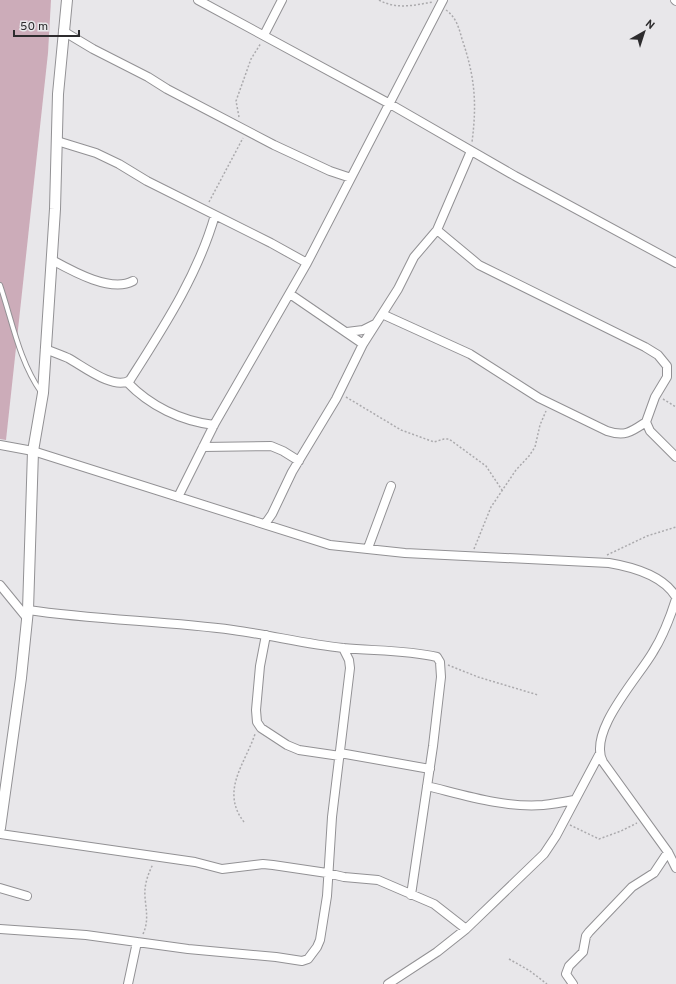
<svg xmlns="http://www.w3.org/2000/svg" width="676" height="984" font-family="Overpass,sans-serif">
	<rect width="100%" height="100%" fill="#e8e7ea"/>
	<path fill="#ccacb9" d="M0,0h51l-3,53 -42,387 -6,-1z"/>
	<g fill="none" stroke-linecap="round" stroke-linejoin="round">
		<defs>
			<path id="service" d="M0,285c12,35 19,76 41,107"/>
			<path id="minor" d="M198,0l192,104 125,72 161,87
				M675,0l1,1
				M63,31l30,18 55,28 19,12 107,56 56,26 21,7
				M264,35l18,-35
				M57,141l39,12 23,11 28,17 124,62 36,20
				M437,230l42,35 166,82 13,8 9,11v11l-12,20 -9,25 4,9 26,26
				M52,260c20,11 59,33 81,21
				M290,294l73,50
				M382,314l88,40 69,44 68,33c18,6 24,1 39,-9
				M347,332l16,-2 12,-6
				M45,349c8,3 16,6 23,9 15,8 46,33 62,22 33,-52 68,-105 85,-165
				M127,382c23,24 54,39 87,43
				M0,445l33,6 297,94 75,8 204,10c24,4 54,12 67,34
				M203,447l68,-1 12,5 16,10
				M178,497l37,-74 92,-160 136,-263
				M265,524l7,-10 20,-42 44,-73 27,-55 35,-55 16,-32 23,-27 34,-79
				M368,548l23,-62
				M0,585l27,33
				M676,599c-6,19 -13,37 -23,53 -15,26 -66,80 -50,110l65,90 8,16
				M28,610c68,10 137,11 205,20 37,5 73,14 110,18 31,3 63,2 94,9l3,5 1,15 -8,69 -22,149
				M266,635l-6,31 -4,44 1,12 4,6 26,17 12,5 41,6
				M340,753l90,16
				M427,786c37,9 77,22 116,19 10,-1 21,-3 31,-5
				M0,834l195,28 27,7 41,-5 10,1 54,8 17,4 34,3 56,24 32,25
				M0,888l27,8
				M0,929l86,6 102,14 88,8 26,4 6,-2 9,-12 3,-7 7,-44 5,-79 18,-149 -1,-8 -6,-12
				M128,984l9,-42
				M388,984l49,-32 29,-23 78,-75 12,-18 43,-81
				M573,984l-7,-10 3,-8 14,-14 3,-16 3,-4 43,-45 22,-14 14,-21"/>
			<path id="tertiary" d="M0,828l21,-150 7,-68 5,-159 10,-58 12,-184 3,-115 9,-94"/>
		</defs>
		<use href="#service" stroke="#929194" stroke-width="6"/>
		<use href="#minor" stroke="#929194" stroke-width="10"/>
		<use href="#tertiary" stroke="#929194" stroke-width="12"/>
		<path stroke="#abaaad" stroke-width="1.5" stroke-dasharray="2 2" stroke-linecap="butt" d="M379,0c18,10 36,5 54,2
			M446,10c10,7 13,18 16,29 13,38 15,64 10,103
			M239,117l-3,-16 15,-42 10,-16
			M209,202l34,-64
			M346,397l55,33 33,12 10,-3h5l37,27 16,24
			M663,399l13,8
			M474,549l17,-42 25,-37 13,-14 6,-9 5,-22 6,-14
			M607,555l40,-19 29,-9
			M448,665l30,12 60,18
			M244,822c-24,-31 1,-58 11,-88
			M570,825l29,14 22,-8 16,-8
			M143,934c6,-13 3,-24 2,-37 -1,-12 3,-23 8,-33
			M509,959l21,12 17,13"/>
		<use href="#service" stroke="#fff" stroke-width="4"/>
		<use href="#minor" stroke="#fff" stroke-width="8"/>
		<use href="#tertiary" stroke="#fff" stroke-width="10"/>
	</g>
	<g transform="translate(644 32) rotate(39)" stroke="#e8e7ea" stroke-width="3" paint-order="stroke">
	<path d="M0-3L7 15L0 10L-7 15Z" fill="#2d2c2e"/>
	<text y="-6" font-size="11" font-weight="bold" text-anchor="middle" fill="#2d2c2e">N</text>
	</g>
	<path d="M14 30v6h65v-6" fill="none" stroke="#2d2c2e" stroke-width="2"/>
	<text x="20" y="30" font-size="12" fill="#2d2c2e" stroke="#e8e7ea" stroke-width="3" paint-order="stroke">50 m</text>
</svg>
